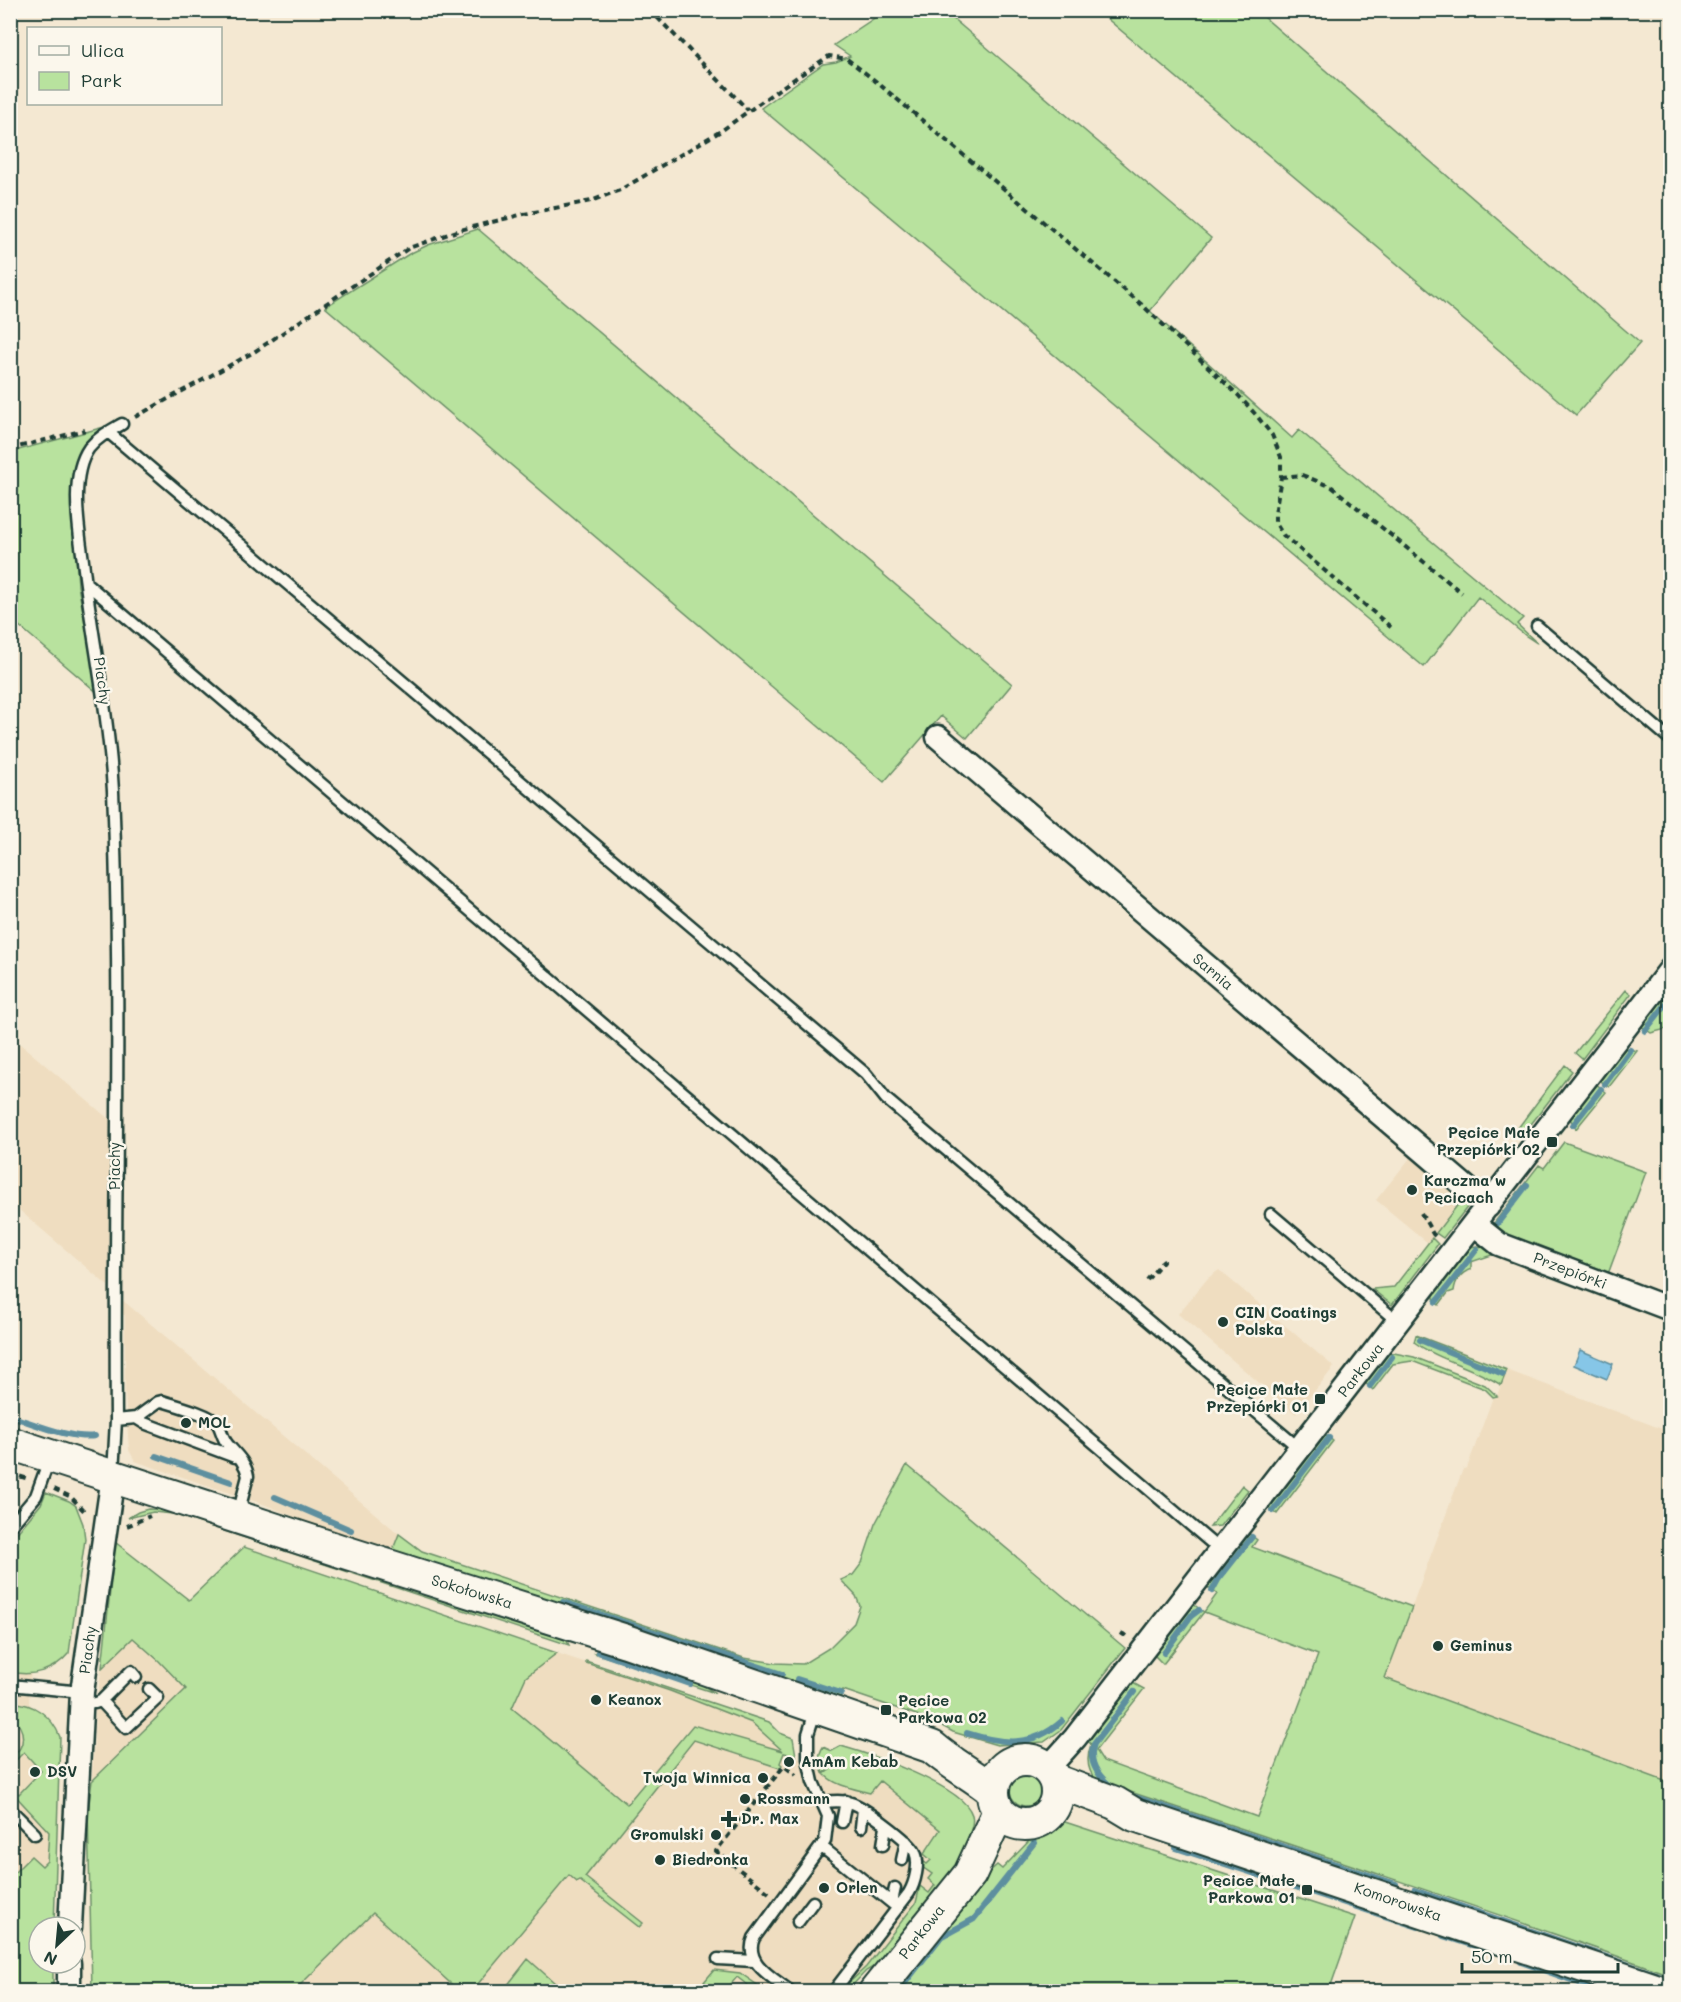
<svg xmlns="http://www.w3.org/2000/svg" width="1681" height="2002" font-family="Mali,sans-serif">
	<rect width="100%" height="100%" fill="#f4e8d2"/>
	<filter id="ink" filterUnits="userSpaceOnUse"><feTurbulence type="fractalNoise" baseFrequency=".0167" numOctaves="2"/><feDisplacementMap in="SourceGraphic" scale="12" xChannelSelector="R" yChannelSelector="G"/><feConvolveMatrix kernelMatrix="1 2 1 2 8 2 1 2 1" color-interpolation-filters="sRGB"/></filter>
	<g filter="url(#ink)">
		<path fill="#efddc0" d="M11,1036l99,84 -2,166 -97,-83z
			M1415,1152l51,42 -38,49 -52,-43z
			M1219,1270l115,97 -38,47 -118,-100 30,-36z
			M120,1298l279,236 -7,18 -74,-25 -52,-22 -131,-44 -6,-11 -4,-56v-79l-5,-1z
			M1507,1370l163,62v351l-285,-105 78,-209 4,-1 26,-71 3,1z
			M10,1540l21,125 -2,38 31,39 -6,185h-15v36h14v28l-42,1z
			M375,1592l295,99 82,32 32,30 35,11v-10l4,-7 9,4 9,-5 61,21 59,32 11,16v10l-4,13 6,5 -94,120 -14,8 -19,20h-375l155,-187z
			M132,1638l27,23 27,28 -94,92 4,-78 6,-35z
			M373,1913l86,78 -165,1z"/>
		<path fill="#b8e29e" stroke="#6c9069" stroke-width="1.5" d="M885,11h59l267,227 -61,73 142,127 7,-8 224,188 -6,6 20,19 -11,-7 -48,-39 -54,70 -663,-559 62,-44 13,-2 14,-6 -16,-11z
			M1098,11h159l383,332 -64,72z
			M478,229l534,455 -45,54 -26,-22 -57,66 -559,-475 84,-53 19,-9z
			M108,426l-28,26 -8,36 6,98 21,108 -88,-75v-167z
			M1670,986v42l-19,5 -10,-7z
			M1626,990l5,4 -49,65 -7,-6z
			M1624,1047l13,4 -28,36 -11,-8z
			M1565,1065l7,6 -47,61h-10z
			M1595,1083l11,9 -30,37 -7,-12z
			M1564,1142l82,30 -38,102 -105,-37 -9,-14 45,-58 5,3z
			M1466,1194l6,7 -29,37 -7,-5z
			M1432,1238l6,6 -46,61 -20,-16 22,-2z
			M1477,1246l20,3 -2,5 -24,8v7c-10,4 -16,12 -17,22l-6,2 -9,12 -4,-3 -2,-9 36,-46z
			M1416,1335l91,35 -6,15c-27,-18 -61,-24 -87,-43z
			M1394,1353l20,4 71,28 12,11 -4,1 -8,-8 -73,-28 -19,3 -20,26 -9,-8 22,-28z
			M1327,1436l6,5 -56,73 -10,-7 54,-70z
			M907,1465l218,183 -64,82 -17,12 -47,3 -44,-13 -22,-12 -88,-30 -3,9 -448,-147 7,-18 23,17 322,107 31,5 28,1 26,-16 25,-25 6,-17 -4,-10 -15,-16 12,-5 9,-12 13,-39z
			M1242,1485l6,5 -28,36 -10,1z
			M46,1492l23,9 7,5 7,18 2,15 -16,114c-15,18 -37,24 -58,19v-132l30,-36z
			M148,1509l21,1 396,127 4,8 -396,-131 -20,-2 -25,6 10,-6z
			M1247,1532l10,8 -5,7 160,60 -27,71 285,105v192c-189,-68 -381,-131 -573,-194 -10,-10 -11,-23 -6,-37l-5,-4 45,-58 13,7 -48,61 7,11 154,56 61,-162 -114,-43 -41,52 -10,-10 40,-50 11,8 13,-18 -11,-8z
			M115,1542l74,58 55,-53 313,106 -31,24 -14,31 115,96 66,-79 90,26 -31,-28 -82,-32 -84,-28v-2l183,61 11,11 13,5 3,18 -12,-3 -4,10 2,2 -2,3 -86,-28 -109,137 58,46 -4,4 -60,-47 -2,2 -8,-7 -97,116h-13l-86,-78 -79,78h-202l-4,-180 4,-30 94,-92 -27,-28 -26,-23 -31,30z
			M601,1650h7l79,25 28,18 -121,-40z
			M11,1703c22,-1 41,13 49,34l-6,190h-15v36h14v28h-42v-37l3,-4 -4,-3 1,-71 20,-20 11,10 5,-5 2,-29 -38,-41 1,-3 7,6 22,-23 -17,-19 -11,11 -2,-3v-3c16,-10 15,-29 0,-40z
			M841,1746c28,8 123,40 131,69 2,7 -1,15 -4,23l6,5 -94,120 -14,8 -19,20h-7l26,-24 50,-64 4,-17 9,7 6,-8 -7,-6 4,-5 -10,-7 1,-6 4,3 4,-4 -7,-6 16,-24 -60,-49 -10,12c-15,-4 -35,-7 -46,-19l6,-4 -7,3c-4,-9 -6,-17 0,-26l9,4z
			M1010 1790a16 16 0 1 1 32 0a16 16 0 1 1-32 0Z
			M1065,1822l290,95 -26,74 -440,1 82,-104 26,-23 5,4 27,-28z
			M528,1959l36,32h-61z
			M714,1970l26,3 26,18h-11l-18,-14 -12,14h-10l-11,-9z"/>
		<path fill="#86c6e7" stroke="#5d8f9f" stroke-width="1.5" d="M1580,1350l33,14 -6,15 -33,-14z"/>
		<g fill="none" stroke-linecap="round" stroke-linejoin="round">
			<path stroke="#5d8f9f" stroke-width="6" d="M1645,1031l25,-32
				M1605,1084l25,-34
				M1573,1125l28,-36
				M1497,1224l30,-39
				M1436,1302l41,-53
				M1420,1340l83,34
				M1370,1386l22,-29
				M10,1416c23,7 62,24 85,20
				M156,1456l75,26
				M275,1497l76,33
				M1273,1511l56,-73
				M1212,1591l6,-11 34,-43
				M563,1602l219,72
				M598,1652l92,32
				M1164,1653l27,-37 8,-6
				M797,1679l44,14
				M967,1733c35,11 65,15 95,-12
				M1112,1787c-14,-11 -25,-25 -18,-43l40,-52
				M1129,1795l267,89
				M1176,1848l242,79
				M1414,1890l256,89
				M1443,1936l44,14
				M1521,1962l83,30
				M898,1992l43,-55 33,-18 60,-76"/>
			<defs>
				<path id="lane" d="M108,432l758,642 20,25 414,350
					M86,583l1135,968
					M1537,626l133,113
					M1271,1214l127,108
					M136,1418l22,-16 4,-1c13,4 48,13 56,23 4,7 4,14 10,21 8,9 18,18 20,31l-10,38
					M116,1420l20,-2 8,5 91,34
					M113,1474l3,-54c-2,-209 6,-419 -3,-629 -4,-75 -20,-148 -29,-222 -4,-35 -16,-91 5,-121 9,-11 21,-17 33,-24
					M10,1527l26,-31 13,-36
					M10,1685l72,7
					M101,1701l25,27 32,-30 -9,-9
					M95,1703l6,-2 30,-30 5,6
					M823,1802c10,-1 19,-2 28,1 13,4 59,38 64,49 5,11 0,31 -6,41l-76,99
					M10,1809l25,25
					M842,1822l4,-21
					M861,1827l2,-18
					M883,1845l3,-19
					M822,1847l76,61
					M902,1860l4,-19
					M892,1902l3,-14
					M798,1922l15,-20
					M718,1959l36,2
					M791,1992c-17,-14 -48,-29 -37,-54l71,-97 3,-25 -15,-34 -5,-23v-25l8,-25"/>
				<path id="street" d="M938,737l550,469
					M1474,1224l25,20 171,65
					M1048,1768l27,-30 595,-768
					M70,1927l12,-235 31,-216
					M69,1992v-29"/>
				<path id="secondary" d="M10,1443l328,107 288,91 306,106c19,17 42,28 61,44
					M993 1792a32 32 0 1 1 64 0a32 32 0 1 1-64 0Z
					M1056,1781l59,22 20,12 526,177
					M875,1992l95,-118 29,-63"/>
			</defs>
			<use href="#lane" stroke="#1f3d34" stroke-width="15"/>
			<use href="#street" stroke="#1f3d34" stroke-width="27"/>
			<use href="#secondary" stroke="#1f3d34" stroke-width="36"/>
			<path stroke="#1f3d34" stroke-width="4" stroke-dasharray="6 4.5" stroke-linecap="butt" d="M650,10l98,100
				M135,417l119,-65 155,-104 51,-18 64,-16 67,-13 29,-11 101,-59 58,-42 50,-33 18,3 26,20 268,225 97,91 19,21 15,19 9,22v20l-6,37v8l8,13 110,94
				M10,449l75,-19
				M1281,477l21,-2 30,12 130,106
				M1421,1213l12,21 5,5
				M1147,1280l16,-19 -3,-4
				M10,1473l18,6
				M54,1489l17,8 15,16
				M127,1526l23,-10
				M1121,1633l3,2 4,-5
				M769,1893l-53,-42 68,-85 12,9"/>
			<use href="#lane" stroke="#fbf7ec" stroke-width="10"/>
			<use href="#street" stroke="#fbf7ec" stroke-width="22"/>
			<use href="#secondary" stroke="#fbf7ec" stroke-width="32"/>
		</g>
	</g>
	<g fill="#1f3d34" stroke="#fbf7ec" stroke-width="2">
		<rect x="1546" y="1136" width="12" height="12" rx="3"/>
		<circle cx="1412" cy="1190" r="6"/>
		<circle cx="1223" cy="1322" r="6"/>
		<rect x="1314" y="1393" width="12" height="12" rx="3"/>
		<circle cx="186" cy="1423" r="6"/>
		<circle cx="1438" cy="1646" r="6"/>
		<circle cx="596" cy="1700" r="6"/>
		<rect x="880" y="1704" width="12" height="12" rx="3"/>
		<circle cx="789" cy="1762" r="6"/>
		<circle cx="35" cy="1772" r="6"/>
		<circle cx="763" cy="1778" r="6"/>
		<circle cx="745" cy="1799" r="6"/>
		<path d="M726 1810h6v6h6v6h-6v6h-6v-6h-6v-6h6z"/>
		<circle cx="716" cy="1835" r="6"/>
		<circle cx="660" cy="1860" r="6"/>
		<circle cx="824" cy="1888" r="6"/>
		<rect x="1301" y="1884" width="12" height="12" rx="3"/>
	</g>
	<g text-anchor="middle" stroke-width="5" stroke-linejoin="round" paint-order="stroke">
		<g font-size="15" fill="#1f3d34" stroke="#fbf7ec">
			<text transform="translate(102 681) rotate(82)" y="5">Piachy</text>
			<text transform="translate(1213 972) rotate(40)" y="5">Sarnia</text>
			<text transform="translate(115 1166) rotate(-90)" y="5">Piachy</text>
			<text transform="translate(1570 1271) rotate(21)" y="5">Przepiórki</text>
			<text transform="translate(1361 1370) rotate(-52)" y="5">Parkowa</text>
			<text transform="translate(472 1592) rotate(17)" y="5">Sokołowska</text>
			<text transform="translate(88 1650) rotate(-82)" y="5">Piachy</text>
			<text transform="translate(1398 1902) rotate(19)" y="5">Komorowska</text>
			<text transform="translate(922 1932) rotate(-52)" y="5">Parkowa</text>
		</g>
		<g font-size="15" font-weight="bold" fill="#1f3d34" stroke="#fbf7ec" text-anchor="start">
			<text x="1540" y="1138" text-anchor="end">Pęcice Małe<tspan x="1540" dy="17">Przepiórki 02</tspan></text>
			<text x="1424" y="1186">Karczma w<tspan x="1424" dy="17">Pęcicach</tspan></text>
			<text x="1235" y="1318">CIN Coatings<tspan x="1235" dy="17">Polska</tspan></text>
			<text x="1308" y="1395" text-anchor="end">Pęcice Małe<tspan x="1308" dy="17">Przepiórki 01</tspan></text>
			<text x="198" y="1428">MOL</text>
			<text x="1450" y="1651">Geminus</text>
			<text x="608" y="1705">Keanox</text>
			<text x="898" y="1706">Pęcice<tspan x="898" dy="17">Parkowa 02</tspan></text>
			<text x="801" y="1767">AmAm Kebab</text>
			<text x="47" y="1777">DSV</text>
			<text x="751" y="1783" text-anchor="end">Twoja Winnica</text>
			<text x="757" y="1804">Rossmann</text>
			<text x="741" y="1824">Dr. Max</text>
			<text x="704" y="1840" text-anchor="end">Gromulski</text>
			<text x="672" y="1865">Biedronka</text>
			<text x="1295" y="1886" text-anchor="end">Pęcice Małe<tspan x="1295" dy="17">Parkowa 01</tspan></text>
			<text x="836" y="1893">Orlen</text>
		</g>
	</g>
	<rect width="1681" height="2002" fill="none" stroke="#fbf7ec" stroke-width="36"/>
	<rect x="18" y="18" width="1645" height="1966" fill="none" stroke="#1f3d34" stroke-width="2" filter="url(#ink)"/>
	<rect x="27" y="27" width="195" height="78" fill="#fbf7ec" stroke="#a3ada2" stroke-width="1.5"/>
	<rect x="39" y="46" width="30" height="9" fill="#fbf7ec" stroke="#a3ada2" stroke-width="1.5"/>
	<text x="81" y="57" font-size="18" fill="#1f3d34">Ulica</text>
	<rect x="39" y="72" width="30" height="18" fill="#b8e29e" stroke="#a3ada2" stroke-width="1.5"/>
	<text x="81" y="87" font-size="18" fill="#1f3d34">Park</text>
	<g transform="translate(57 1945) rotate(206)"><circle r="28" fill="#fbf7ec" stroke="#a3ada2" stroke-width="1.5"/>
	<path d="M0-4.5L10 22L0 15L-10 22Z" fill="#1f3d34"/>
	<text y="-9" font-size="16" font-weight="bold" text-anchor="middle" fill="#1f3d34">N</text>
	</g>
	<path d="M1462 1963v9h156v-9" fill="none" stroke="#1f3d34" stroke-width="3"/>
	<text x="1471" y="1963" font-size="18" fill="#1f3d34" stroke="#fbf7ec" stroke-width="4.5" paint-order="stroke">50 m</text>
</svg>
